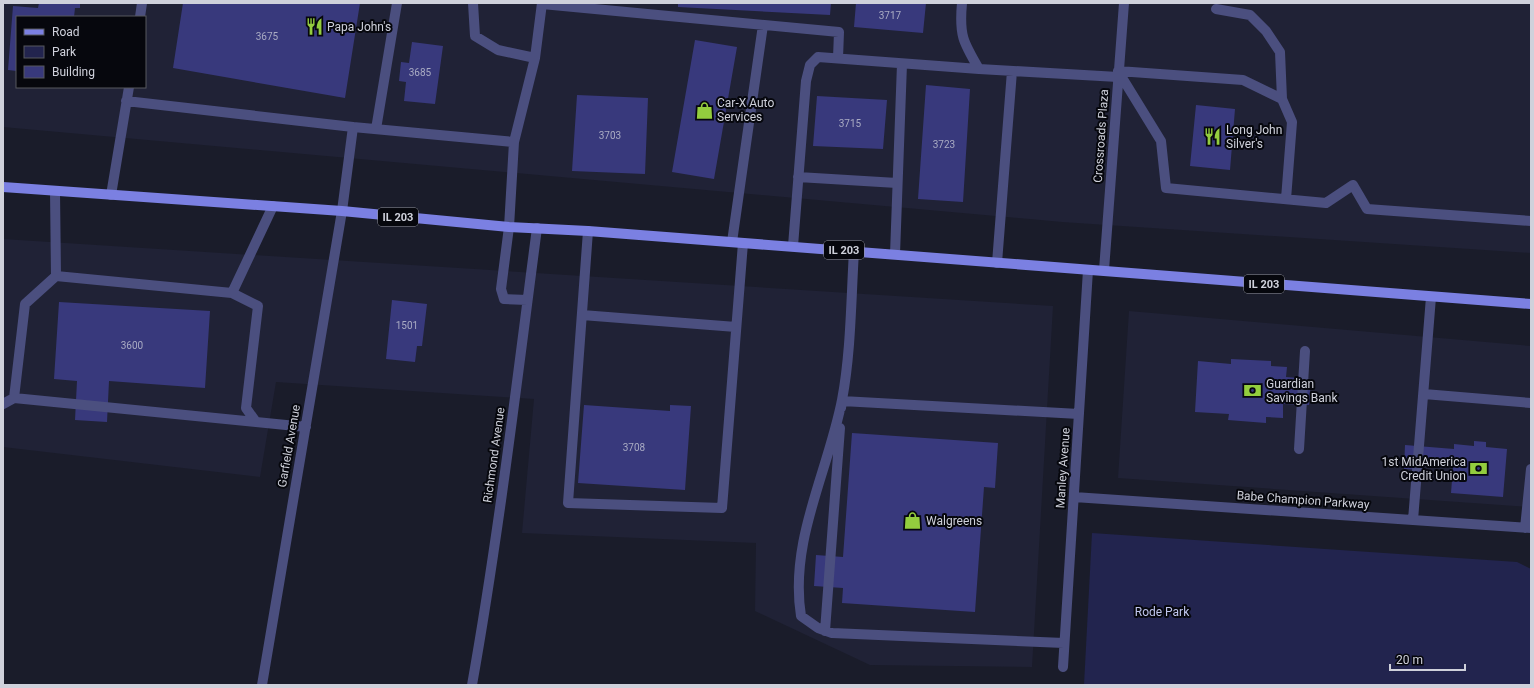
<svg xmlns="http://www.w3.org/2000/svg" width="1534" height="688" font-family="Roboto,sans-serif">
	<rect width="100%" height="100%" fill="#1a1c2a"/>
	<path fill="#202236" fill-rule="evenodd" d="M3,3h1528v250l-469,-31 -1059,-95zM17,17h128v70h-128z
		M3,239l1050,67 -21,361 -162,-2 -115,-54 1,-68 -234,-10 12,-134 -258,-17 -16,95 -257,-30z
		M1129,311l402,35v161l-413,-29z"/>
	<path fill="#22244e" d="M1092,533l425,29 14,7v116h-447z"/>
	<path fill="#38397c" d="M39,3h41v5h-5l-1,9h-57v54l-9,-1 5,-64 25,2z
		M183,3h177l-15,95 -172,-30z
		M678,3h153l-1,12 -152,-8z
		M856,3h70l-3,30 -69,-6z
		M695,40l42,7 -23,132 -42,-7z
		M412,42l31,4 -8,58 -31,-3 2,-19 -7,-1 2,-19 8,1z
		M926,85l44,4 -7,113 -45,-3z
		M577,95l71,3 -3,76 -73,-3z
		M817,96l70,4 -4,49 -70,-3z
		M1196,105l39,4 -5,61 -40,-4z
		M392,300l35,4 -5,42h-5l-2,16 -29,-3z
		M59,302l151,9 -5,77 -96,-7 -2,41 -32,-2 2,-39 -23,-2z
		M1231,359l40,2v5l16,1 -1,10 25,2 -2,26 -26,-1v14l-17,-1v6l-38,-3 1,-6 -34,-2 3,-51 33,3z
		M584,405l86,6v-6l21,1 -6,84 -107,-7z
		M852,433l146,10 -3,45 -11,-1 -9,125 -133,-9 1,-15 -29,-2 2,-31 27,2z
		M1474,441l12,1v5l21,2 -4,48 -52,-4 2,-26 -30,-2v5l-19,-1 1,-24 49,4v-5l20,2z"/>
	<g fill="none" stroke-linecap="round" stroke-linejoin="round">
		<path stroke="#4b4f7f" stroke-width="10" d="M473,3l2,33 23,14 37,8
			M962,3c-3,32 1,39 17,66l139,8
			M542,4l297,28 -1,26
			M1216,9l34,6 16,16 14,21 2,47
			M140,17l2,-14
			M1118,71l43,70 5,47 160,15 27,-18 14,24 164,12
			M1118,71l125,9 39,19 10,23 -6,77
			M126,101l227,26 -11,84 -80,474
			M353,127l161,15
			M376,129l21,-126
			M798,177l99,6
			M111,195l18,-108
			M588,231l-20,272 154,5 21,-265
			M732,242l31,-217
			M793,246l13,-165 4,-16 8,-8 161,12
			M854,251c-3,49 -3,101 -12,149 -14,72 -53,141 -41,216l17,12 14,5 232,10
			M895,254l7,-190
			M997,263l15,-192
			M1104,270l20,-267
			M56,276l176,17 26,13 -12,102 10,14 50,5
			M232,293l41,-87
			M527,300l-23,-1 -3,-10 8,-62 5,-85 21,-84 7,-55
			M582,315l154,12
			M1424,394l107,9
			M14,398l242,24
			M3,404l11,-6 11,-94 31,-28 -1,-85
			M841,408l1,-7 237,13
			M1299,449l6,-98
			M1074,497l457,31
			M1413,520l18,-223
			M1525,528l6,-59
			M825,631l15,-203
			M1063,667l25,-397
			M472,685c27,-152 45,-305 65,-457"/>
		<path stroke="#7b80e2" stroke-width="10" d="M3,187l339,24 167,16 79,4 943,73"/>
	</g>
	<defs>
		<symbol id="restaurant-bare" viewBox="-9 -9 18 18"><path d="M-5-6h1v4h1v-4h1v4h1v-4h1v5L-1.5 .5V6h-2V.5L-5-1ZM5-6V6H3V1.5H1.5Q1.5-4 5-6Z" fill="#93cd3e" stroke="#06070d" stroke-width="2.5" paint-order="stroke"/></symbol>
		<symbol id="shop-bare" viewBox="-9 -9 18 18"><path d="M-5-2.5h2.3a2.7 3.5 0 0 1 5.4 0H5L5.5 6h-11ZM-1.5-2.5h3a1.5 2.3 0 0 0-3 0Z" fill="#93cd3e" stroke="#06070d" stroke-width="2.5" paint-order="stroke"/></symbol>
		<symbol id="bank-bare" viewBox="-9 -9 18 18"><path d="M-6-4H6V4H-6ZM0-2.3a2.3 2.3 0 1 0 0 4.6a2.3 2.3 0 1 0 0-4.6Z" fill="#93cd3e" stroke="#06070d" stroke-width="2.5" paint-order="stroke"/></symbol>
	</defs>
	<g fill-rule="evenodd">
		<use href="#restaurant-bare" x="302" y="14" width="25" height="25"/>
		<use href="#shop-bare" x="692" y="98" width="25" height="25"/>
		<use href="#restaurant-bare" x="1200" y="124" width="25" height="25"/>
		<use href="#bank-bare" x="1240" y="378" width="25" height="25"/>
		<use href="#bank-bare" x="1466" y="456" width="25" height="25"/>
		<use href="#shop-bare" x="900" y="508" width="25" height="25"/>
	</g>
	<g text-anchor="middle" stroke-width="4" stroke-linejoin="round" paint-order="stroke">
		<g font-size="10" fill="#a9abc3">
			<text x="890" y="19">3717</text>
			<text x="267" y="40">3675</text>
			<text x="420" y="76">3685</text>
			<text x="850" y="127">3715</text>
			<text x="610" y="139">3703</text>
			<text x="944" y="148">3723</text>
			<text x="407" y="329">1501</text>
			<text x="132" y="349">3600</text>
			<text x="634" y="451">3708</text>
		</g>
		<g fill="#06070d" stroke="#93949d" stroke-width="1">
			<rect x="378" y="208" width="40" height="18" rx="3"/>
			<rect x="824" y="241" width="40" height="18" rx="3"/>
			<rect x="1244" y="275" width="40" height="18" rx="3"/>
		</g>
		<g font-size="11" font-weight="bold" fill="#cfd1db">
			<text x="398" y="221">IL 203</text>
			<text x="844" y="254">IL 203</text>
			<text x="1264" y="288">IL 203</text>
		</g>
		<g font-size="12" fill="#cfd1db" stroke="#06070d" text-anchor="start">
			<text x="327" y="31">Papa John's</text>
			<text x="717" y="107">Car-X Auto<tspan x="717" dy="14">Services</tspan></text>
			<text x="1226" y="134">Long John<tspan x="1226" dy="14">Silver's</tspan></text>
			<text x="1266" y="388">Guardian<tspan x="1266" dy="14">Savings Bank</tspan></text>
			<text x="1466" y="466" text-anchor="end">1st MidAmerica<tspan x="1466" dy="14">Credit Union</tspan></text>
			<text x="926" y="525">Walgreens</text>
		</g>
		<g font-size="12" fill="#cfd1db" stroke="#06070d">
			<text transform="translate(1101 136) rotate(-86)" y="4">Crossroads Plaza</text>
			<text transform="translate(289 446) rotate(-80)" y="4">Garfield Avenue</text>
			<text transform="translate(494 455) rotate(-82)" y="4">Richmond Avenue</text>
			<text transform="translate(1063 468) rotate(-86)" y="4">Manley Avenue</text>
			<text transform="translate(1303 500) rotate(4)" y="4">Babe Champion Parkway</text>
		</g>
		<g font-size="12" fill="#c0c6ee" stroke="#06070d">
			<text x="1162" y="616">Rode Park</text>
		</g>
	</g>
	<rect width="1534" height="688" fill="none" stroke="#cfd1db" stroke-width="8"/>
	<rect x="16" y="16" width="130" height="72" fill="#06070d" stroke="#56585f"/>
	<rect x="24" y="29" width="20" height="6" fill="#7b80e2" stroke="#56585f"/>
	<text x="52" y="36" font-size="12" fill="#cfd1db">Road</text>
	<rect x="24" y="46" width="20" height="12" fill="#22244e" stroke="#56585f"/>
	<text x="52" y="56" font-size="12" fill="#cfd1db">Park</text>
	<rect x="24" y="66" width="20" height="12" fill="#38397c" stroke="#56585f"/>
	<text x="52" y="76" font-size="12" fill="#cfd1db">Building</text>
	<path d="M1390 664v6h75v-6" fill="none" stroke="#cfd1db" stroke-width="2"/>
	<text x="1396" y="664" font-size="12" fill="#cfd1db" stroke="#06070d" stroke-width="3" paint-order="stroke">20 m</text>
</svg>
